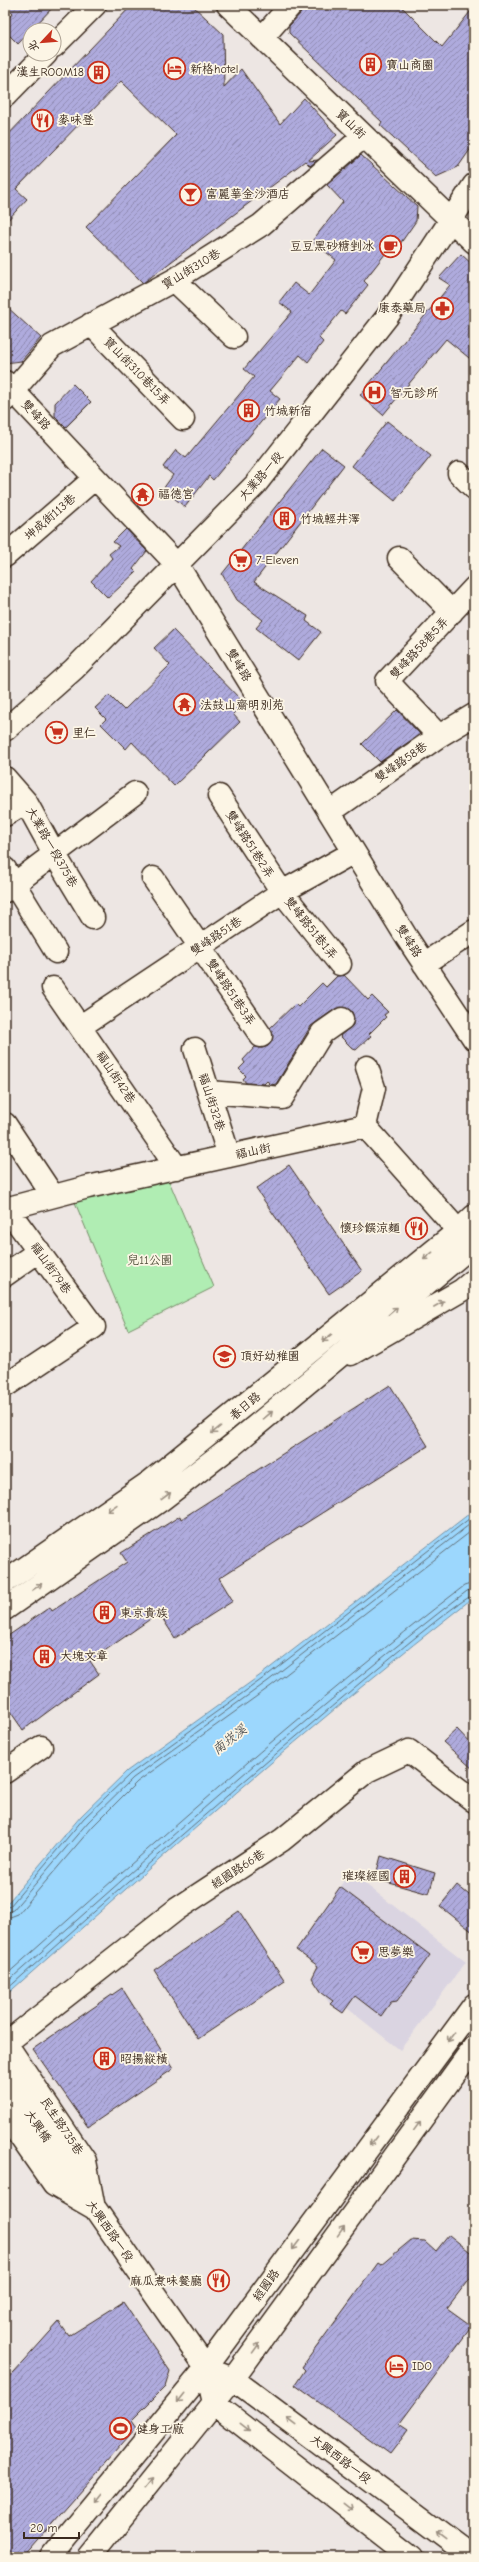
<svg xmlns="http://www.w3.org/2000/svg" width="479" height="2562" font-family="'Comic Neue','LXGW WenKai TC',sans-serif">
	<defs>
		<pattern id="building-hatch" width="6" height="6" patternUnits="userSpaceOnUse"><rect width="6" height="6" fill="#afabdd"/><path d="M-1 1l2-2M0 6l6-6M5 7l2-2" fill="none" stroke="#908bb3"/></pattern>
	</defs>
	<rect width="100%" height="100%" fill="#ede6e3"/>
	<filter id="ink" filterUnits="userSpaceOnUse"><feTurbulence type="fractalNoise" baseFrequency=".025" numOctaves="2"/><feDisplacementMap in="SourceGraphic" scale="8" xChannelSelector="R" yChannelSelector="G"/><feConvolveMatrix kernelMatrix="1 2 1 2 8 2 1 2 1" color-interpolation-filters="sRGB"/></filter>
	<g filter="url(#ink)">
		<path fill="#dad4e1" d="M350,1872l116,90 -66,88 -53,-42 -17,-4 -18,-26 6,-12 -22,-16z"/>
		<path fill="#b0edb3" stroke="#768c68" d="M169,1181l45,106 -86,43 -54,-130z"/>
		<path fill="#9cd7fd" stroke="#7592a4" d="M474,1510v87c-163,126 -315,263 -469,399v-90l76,-90 46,-45 135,-97z"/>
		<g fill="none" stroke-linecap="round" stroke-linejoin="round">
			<path stroke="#626f77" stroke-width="1" d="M5,1908l5,-2 74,-88 46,-44 135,-97 209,-162
				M5,1913l8,-3 75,-88 45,-44 135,-97 206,-160
				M5,1919l13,-5 75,-88 44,-44 134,-96 203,-157
				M5,1976c150,-133 299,-268 459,-390l10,-3
				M5,1984c151,-134 302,-270 462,-393l7,-2
				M5,1991c123,-110 247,-218 374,-324 13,-10 85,-71 95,-72"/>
		</g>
		<path fill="url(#building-hatch)" stroke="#3b2a1e" d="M5,5h50l-37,39 -13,-13v-9l8,-9z
			M132,5h60l31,29 1,53 17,-18 39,55 24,-26 33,37 -29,26 10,-1 -8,6 -5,-5 -162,122 -57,-56 90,-92 -55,-54 -105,108 11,10 -22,24v-85z
			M303,5h97l42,42 32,-40v137l-16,23 -22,10 -56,-52 2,-3 -93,-89v-7l12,-13z
			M361,155l56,51 -1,15 -16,23 -4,-4 -32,41 4,4 -23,29 -4,-3 -22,27 4,4 -15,20 -8,-7 -30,36 10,8 -67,81 -4,-4 -24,31 -22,-18 10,-14 -10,-8 13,-17 10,8 68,-81 -10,-8 48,-57 -13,-10 15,-19 15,12 27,-35 -24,-19 31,-39 -16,-17z
			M461,254l13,12v96l-28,-23 -63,76 -23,-20 90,-110 -11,-7z
			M5,305l36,33 -20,23 -16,2z
			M73,384l18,18 -25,25 -11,-11v-13z
			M387,421l44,35 -36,45 -43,-35z
			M322,448l22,17 -90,117 54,34 -2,5 15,11 -23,29 -42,-33 7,-8 -26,-20 -15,-26z
			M126,529l21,22 -14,18 3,3 -28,26 -17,-17 21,-23 -3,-4 10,-8 -6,-4z
			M173,630l71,73 -11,11 7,8 -66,64 -42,-44 -6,7 -25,-25 5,-5 -11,-11 14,-13 15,15 46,-45 -16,-17z
			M397,710l23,24 -40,28 -18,-18z
			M344,975l24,25 4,-4 16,16 -4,3 2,2 -17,17 2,2 -15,14 -3,-1 -13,-13 13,-11 -1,-13 -5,-4 -12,1 -24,17 -35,58 -5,1 -4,-4 -3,3 -18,-1 -3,-4 3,-3 -7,-7 6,-6 -2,-3 12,-13 7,1 6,-2 5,-11 -3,-7 25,-24 3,3 24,-24 4,4 11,-11z
			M289,1165l73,106 -33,23 -73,-105z
			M390,1385l38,61 -209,132 14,23 -58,37 -16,-25 -69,48 9,13 -76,56 -18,-26v-66l45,-31 2,4 75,-49 -6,-9 59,-37 1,3z
			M457,1729l17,18v23l-31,-28z
			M381,1856l54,17 -6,21 -54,-15z
			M457,1885l17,14v34l-34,-27z
			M340,1887l90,68 -33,46 -6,1 -10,14 -26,-20 -12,17 -13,-9 3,-3 -11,-8 -10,-15 6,-12 -22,-16z
			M239,1911l46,70 -87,58 -44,-69z
			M122,1988l51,81 -85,58 -55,-78z
			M449,2235l25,20v18l-27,35 25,18 -72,97 9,6 -19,25 -95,-69 10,-15 -3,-3 76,-104 3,2 30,-25 14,1 11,10z
			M123,2302l47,69 -5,16 -34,34 5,7 -114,129h-12l-5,-5v-170l54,-60 10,14z"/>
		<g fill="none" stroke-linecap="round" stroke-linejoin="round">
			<defs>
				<path id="minor" d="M228,5l246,237
					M262,38l29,-33
					M54,46l41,-41
					M5,96l41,-42
					M174,280l60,57
					M91,324l92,95
					M5,382l173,184 229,372 67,101
					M5,400l47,-54 122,-66 87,-55 103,-89
					M459,473l15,15
					M5,556l90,-78
					M399,558l53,54
					M5,730l69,-61 181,-184 132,-168 87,-132
					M439,736l-52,-55 87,-93
					M5,778l21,24 29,53 38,63
					M219,796l63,96 58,72
					M330,812l109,-76 35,-21
					M5,815l21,-13
					M5,869l51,83
					M153,878l108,158
					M5,891l130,-98
					M424,964l50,-33
					M53,988l124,180
					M81,1026l201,-134 72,-40
					M195,1049l34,107
					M209,1092l73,6 40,-65 20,-14
					M5,1124l48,72
					M365,1126l9,-38 -7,-21
					M5,1206l89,121 -89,59
					M5,1209l83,-22 277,-61 105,118
					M5,1275l34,-24
					M351,1354l111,-64 12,-10
					M5,1772l36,-25
					M5,2042l80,119 9,47 -40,-23 -49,-70
					M6,2043l171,-134 105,-69 85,-69 42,-20 65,50
					M5,2079l201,289 8,35 198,154
					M220,2374l13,5 239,178
					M50,2557l156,-189 268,-363
					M90,2557l143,-178 241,-332"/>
				<path id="major" d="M5,1582l146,-101 307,-250 16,-15
					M5,1609l156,-109 73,-56 240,-200"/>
			</defs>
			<use href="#minor" stroke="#3b2a1e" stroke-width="25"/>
			<use href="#major" stroke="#3b2a1e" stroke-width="25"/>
			<use href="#minor" stroke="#fcf5e5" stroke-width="22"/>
			<use href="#major" stroke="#fcf5e5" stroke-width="22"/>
		</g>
		<defs><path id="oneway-shaft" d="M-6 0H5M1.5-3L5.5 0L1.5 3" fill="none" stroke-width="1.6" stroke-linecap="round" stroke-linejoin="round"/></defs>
		<g stroke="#9c9082">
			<use href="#oneway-shaft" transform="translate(428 1256) rotate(141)"/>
			<use href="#oneway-shaft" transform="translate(439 1304) rotate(-30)"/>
			<use href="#oneway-shaft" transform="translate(393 1311) rotate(-40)"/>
			<use href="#oneway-shaft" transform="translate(327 1338) rotate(140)"/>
			<use href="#oneway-shaft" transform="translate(268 1415) rotate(-40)"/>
			<use href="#oneway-shaft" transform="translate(216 1430) rotate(141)"/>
			<use href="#oneway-shaft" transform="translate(166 1496) rotate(-37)"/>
			<use href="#oneway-shaft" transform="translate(112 1508) rotate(145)"/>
			<use href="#oneway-shaft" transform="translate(37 1587) rotate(-35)"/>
			<use href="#oneway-shaft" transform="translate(451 2037) rotate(127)"/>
			<use href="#oneway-shaft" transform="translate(417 2126) rotate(-54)"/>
			<use href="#oneway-shaft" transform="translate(373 2141) rotate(127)"/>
			<use href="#oneway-shaft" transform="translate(341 2231) rotate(-54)"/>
			<use href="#oneway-shaft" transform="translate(296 2245) rotate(127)"/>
			<use href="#oneway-shaft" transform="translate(256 2348) rotate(-54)"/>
			<use href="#oneway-shaft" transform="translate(181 2398) rotate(129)"/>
			<use href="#oneway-shaft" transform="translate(292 2422) rotate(-143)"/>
			<use href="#oneway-shaft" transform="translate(245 2427) rotate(38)"/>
			<use href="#oneway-shaft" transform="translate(149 2483) rotate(-51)"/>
			<use href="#oneway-shaft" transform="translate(98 2498) rotate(129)"/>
			<use href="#oneway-shaft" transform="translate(348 2507) rotate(38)"/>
			<use href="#oneway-shaft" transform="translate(440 2534) rotate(-143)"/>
		</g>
	</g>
	<defs>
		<symbol id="building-ring" viewBox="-11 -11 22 22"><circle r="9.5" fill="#fcf5e5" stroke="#c8321e" stroke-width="1.5"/><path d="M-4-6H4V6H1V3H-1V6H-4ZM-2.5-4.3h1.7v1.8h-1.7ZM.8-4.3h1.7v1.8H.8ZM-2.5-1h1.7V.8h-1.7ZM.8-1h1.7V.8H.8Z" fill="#c8321e"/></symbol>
		<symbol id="hotel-ring" viewBox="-11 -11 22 22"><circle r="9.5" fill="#fcf5e5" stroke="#c8321e" stroke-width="1.5"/><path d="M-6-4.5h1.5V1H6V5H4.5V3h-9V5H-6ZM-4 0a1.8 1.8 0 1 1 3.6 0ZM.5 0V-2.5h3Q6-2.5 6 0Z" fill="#c8321e"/></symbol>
		<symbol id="restaurant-ring" viewBox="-11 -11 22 22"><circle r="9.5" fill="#fcf5e5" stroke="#c8321e" stroke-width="1.5"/><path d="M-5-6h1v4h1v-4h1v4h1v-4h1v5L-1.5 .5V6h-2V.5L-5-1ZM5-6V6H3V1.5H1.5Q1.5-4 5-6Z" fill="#c8321e"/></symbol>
		<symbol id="bar-ring" viewBox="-11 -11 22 22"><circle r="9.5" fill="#fcf5e5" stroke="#c8321e" stroke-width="1.5"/><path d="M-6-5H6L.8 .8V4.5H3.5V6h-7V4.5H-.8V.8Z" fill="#c8321e"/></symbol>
		<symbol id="cafe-ring" viewBox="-11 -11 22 22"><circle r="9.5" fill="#fcf5e5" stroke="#c8321e" stroke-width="1.5"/><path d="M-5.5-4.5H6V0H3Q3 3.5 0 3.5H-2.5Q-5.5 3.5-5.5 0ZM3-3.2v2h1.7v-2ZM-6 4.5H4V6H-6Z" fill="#c8321e"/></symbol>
		<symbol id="pharmacy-ring" viewBox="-11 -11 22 22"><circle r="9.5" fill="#fcf5e5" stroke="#c8321e" stroke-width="1.5"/><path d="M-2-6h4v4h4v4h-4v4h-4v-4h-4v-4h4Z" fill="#c8321e"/></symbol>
		<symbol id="hospital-ring" viewBox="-11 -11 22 22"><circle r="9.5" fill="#fcf5e5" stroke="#c8321e" stroke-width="1.5"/><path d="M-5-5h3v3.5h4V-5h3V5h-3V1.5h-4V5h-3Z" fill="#c8321e"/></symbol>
		<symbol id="temple-ring" viewBox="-11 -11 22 22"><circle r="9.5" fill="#fcf5e5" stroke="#c8321e" stroke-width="1.5"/><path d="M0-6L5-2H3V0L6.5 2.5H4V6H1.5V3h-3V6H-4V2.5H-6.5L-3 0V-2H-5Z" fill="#c8321e"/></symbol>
		<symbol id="supermarket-ring" viewBox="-11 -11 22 22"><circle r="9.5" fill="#fcf5e5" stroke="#c8321e" stroke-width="1.5"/><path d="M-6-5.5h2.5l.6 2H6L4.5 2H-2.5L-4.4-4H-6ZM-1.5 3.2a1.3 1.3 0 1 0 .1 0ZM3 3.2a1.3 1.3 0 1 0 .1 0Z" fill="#c8321e"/></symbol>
		<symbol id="school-ring" viewBox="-11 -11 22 22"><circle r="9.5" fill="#fcf5e5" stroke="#c8321e" stroke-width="1.5"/><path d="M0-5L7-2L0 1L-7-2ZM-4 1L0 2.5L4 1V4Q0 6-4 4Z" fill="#c8321e"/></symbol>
		<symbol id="stadium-ring" viewBox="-11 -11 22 22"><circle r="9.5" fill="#fcf5e5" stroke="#c8321e" stroke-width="1.5"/><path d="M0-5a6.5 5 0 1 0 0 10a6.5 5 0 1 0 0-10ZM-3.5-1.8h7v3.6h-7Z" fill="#c8321e"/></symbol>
	</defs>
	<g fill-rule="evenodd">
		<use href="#building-ring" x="358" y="52" width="25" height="25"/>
		<use href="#hotel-ring" x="162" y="56" width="25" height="25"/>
		<use href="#building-ring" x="86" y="60" width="25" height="25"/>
		<use href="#restaurant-ring" x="30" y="108" width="25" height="25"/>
		<use href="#bar-ring" x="178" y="182" width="25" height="25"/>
		<use href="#cafe-ring" x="378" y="234" width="25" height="25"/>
		<use href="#pharmacy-ring" x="430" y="296" width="25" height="25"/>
		<use href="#hospital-ring" x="362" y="380" width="25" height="25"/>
		<use href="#building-ring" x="236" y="398" width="25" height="25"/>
		<use href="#temple-ring" x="130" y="482" width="25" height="25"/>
		<use href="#building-ring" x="272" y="506" width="25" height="25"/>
		<use href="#supermarket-ring" x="228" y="548" width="25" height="25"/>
		<use href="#temple-ring" x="172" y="692" width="25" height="25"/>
		<use href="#supermarket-ring" x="44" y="720" width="25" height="25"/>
		<use href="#restaurant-ring" x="404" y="1216" width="25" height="25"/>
		<use href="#school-ring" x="212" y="1344" width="25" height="25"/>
		<use href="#building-ring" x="92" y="1600" width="25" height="25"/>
		<use href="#building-ring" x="32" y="1644" width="25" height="25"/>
		<use href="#building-ring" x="392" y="1864" width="25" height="25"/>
		<use href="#supermarket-ring" x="350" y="1940" width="25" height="25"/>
		<use href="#building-ring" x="92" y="2046" width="25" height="25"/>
		<use href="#restaurant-ring" x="206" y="2268" width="25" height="25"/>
		<use href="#hotel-ring" x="384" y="2354" width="25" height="25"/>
		<use href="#stadium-ring" x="108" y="2416" width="25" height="25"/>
	</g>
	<g text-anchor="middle" stroke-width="3.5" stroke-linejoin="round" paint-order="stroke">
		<g font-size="12" fill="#3b2a1e" stroke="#fcf5e5" text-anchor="start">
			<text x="386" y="69">寶山商圈</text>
			<text x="190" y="73">新格hotel</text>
			<text x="84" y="76" text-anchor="end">漢生ROOM18</text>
			<text x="58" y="124">麥味登</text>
			<text x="206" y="198">富麗華金沙酒店</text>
			<text x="374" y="250" text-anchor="end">豆豆黑砂糖剉冰</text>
			<text x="426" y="312" text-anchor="end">康泰藥局</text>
			<text x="390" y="397">智元診所</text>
			<text x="264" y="415">竹城新宿</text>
			<text x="158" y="498">福德宮</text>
			<text x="300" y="523">竹城輕井澤</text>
			<text x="256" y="564">7-Eleven</text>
			<text x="200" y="709">法鼓山齋明別苑</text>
			<text x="72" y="737">里仁</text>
			<text x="400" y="1232" text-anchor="end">懷珍饌涼麵</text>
			<text x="240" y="1360">頂好幼稚園</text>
			<text x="120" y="1617">東京貴族</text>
			<text x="60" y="1660">大塊文章</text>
			<text x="390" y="1880" text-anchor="end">璀璨經國</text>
			<text x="378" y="1956">思夢樂</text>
			<text x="120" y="2063">昭揚縱橫</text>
			<text x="202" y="2285" text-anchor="end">麻瓜煮味餐廳</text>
			<text x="412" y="2370">IDO</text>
			<text x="136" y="2433">健身工廠</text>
		</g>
		<g font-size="12" fill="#3b2a1e" stroke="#fcf5e5">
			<text transform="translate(351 124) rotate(44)" y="4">寶山街</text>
			<text transform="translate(191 269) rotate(-31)" y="4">寶山街310巷</text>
			<text transform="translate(137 371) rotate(46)" y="4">寶山街310巷15弄</text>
			<text transform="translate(36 415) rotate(47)" y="4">雙峰路</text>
			<text transform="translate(261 476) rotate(-49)" y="4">大業路一段</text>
			<text transform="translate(50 517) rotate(-41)" y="4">坤成街113巷</text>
			<text transform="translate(419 648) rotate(-47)" y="4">雙峰路58巷5弄</text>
			<text transform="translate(239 665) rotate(58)" y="4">雙峰路</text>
			<text transform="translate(401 762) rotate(-35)" y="4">雙峰路58巷</text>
			<text transform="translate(250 844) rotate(57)" y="4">雙峰路51巷2弄</text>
			<text transform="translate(52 847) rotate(60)" y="4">大業路一段375巷</text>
			<text transform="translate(311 928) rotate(51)" y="4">雙峰路51巷1弄</text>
			<text transform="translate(216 936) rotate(-34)" y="4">雙峰路51巷</text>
			<text transform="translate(409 941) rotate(57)" y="4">雙峰路</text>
			<text transform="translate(231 992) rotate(56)" y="4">雙峰路51巷3弄</text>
			<text transform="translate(116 1077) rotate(56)" y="4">福山街42巷</text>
			<text transform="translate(212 1102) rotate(72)" y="4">福山街32巷</text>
			<text transform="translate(253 1151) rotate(-12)" y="4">福山街</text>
			<text transform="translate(51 1268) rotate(54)" y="4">福山街79巷</text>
			<text transform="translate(245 1406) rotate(-40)" y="4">春日路</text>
			<text transform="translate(238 1869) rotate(-33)" y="4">經國路66巷</text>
			<text transform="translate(38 2126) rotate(55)" y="4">大興橋</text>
			<text transform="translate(62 2126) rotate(56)" y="4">民生路735巷</text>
			<text transform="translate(110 2231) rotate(55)" y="4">大興西路一段</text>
			<text transform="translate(266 2285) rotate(-54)" y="4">經國路</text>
			<text transform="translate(341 2459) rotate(37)" y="4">大興西路一段</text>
		</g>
		<g font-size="12" fill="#52513c" stroke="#fcf5e5">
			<text x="150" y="1264">兒11公園</text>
		</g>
		<g font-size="13" font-style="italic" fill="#535556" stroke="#fcf5e5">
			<text transform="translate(229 1739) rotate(-38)" y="5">南崁溪</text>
		</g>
	</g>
	<rect width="479" height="2562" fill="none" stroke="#fcf5e5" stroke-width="20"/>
	<rect x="10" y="10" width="459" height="2542" fill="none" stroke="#3b2a1e" stroke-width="1.5" filter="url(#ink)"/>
	<g transform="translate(42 42) rotate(244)"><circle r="19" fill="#fcf5e5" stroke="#afa495"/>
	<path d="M0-3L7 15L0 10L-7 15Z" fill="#c8321e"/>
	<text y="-6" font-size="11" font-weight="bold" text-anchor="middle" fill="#3b2a1e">北</text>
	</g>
	<path d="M24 2532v6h55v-6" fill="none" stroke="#3b2a1e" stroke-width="2"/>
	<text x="30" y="2532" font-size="12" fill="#3b2a1e" stroke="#fcf5e5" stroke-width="3" paint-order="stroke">20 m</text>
</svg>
